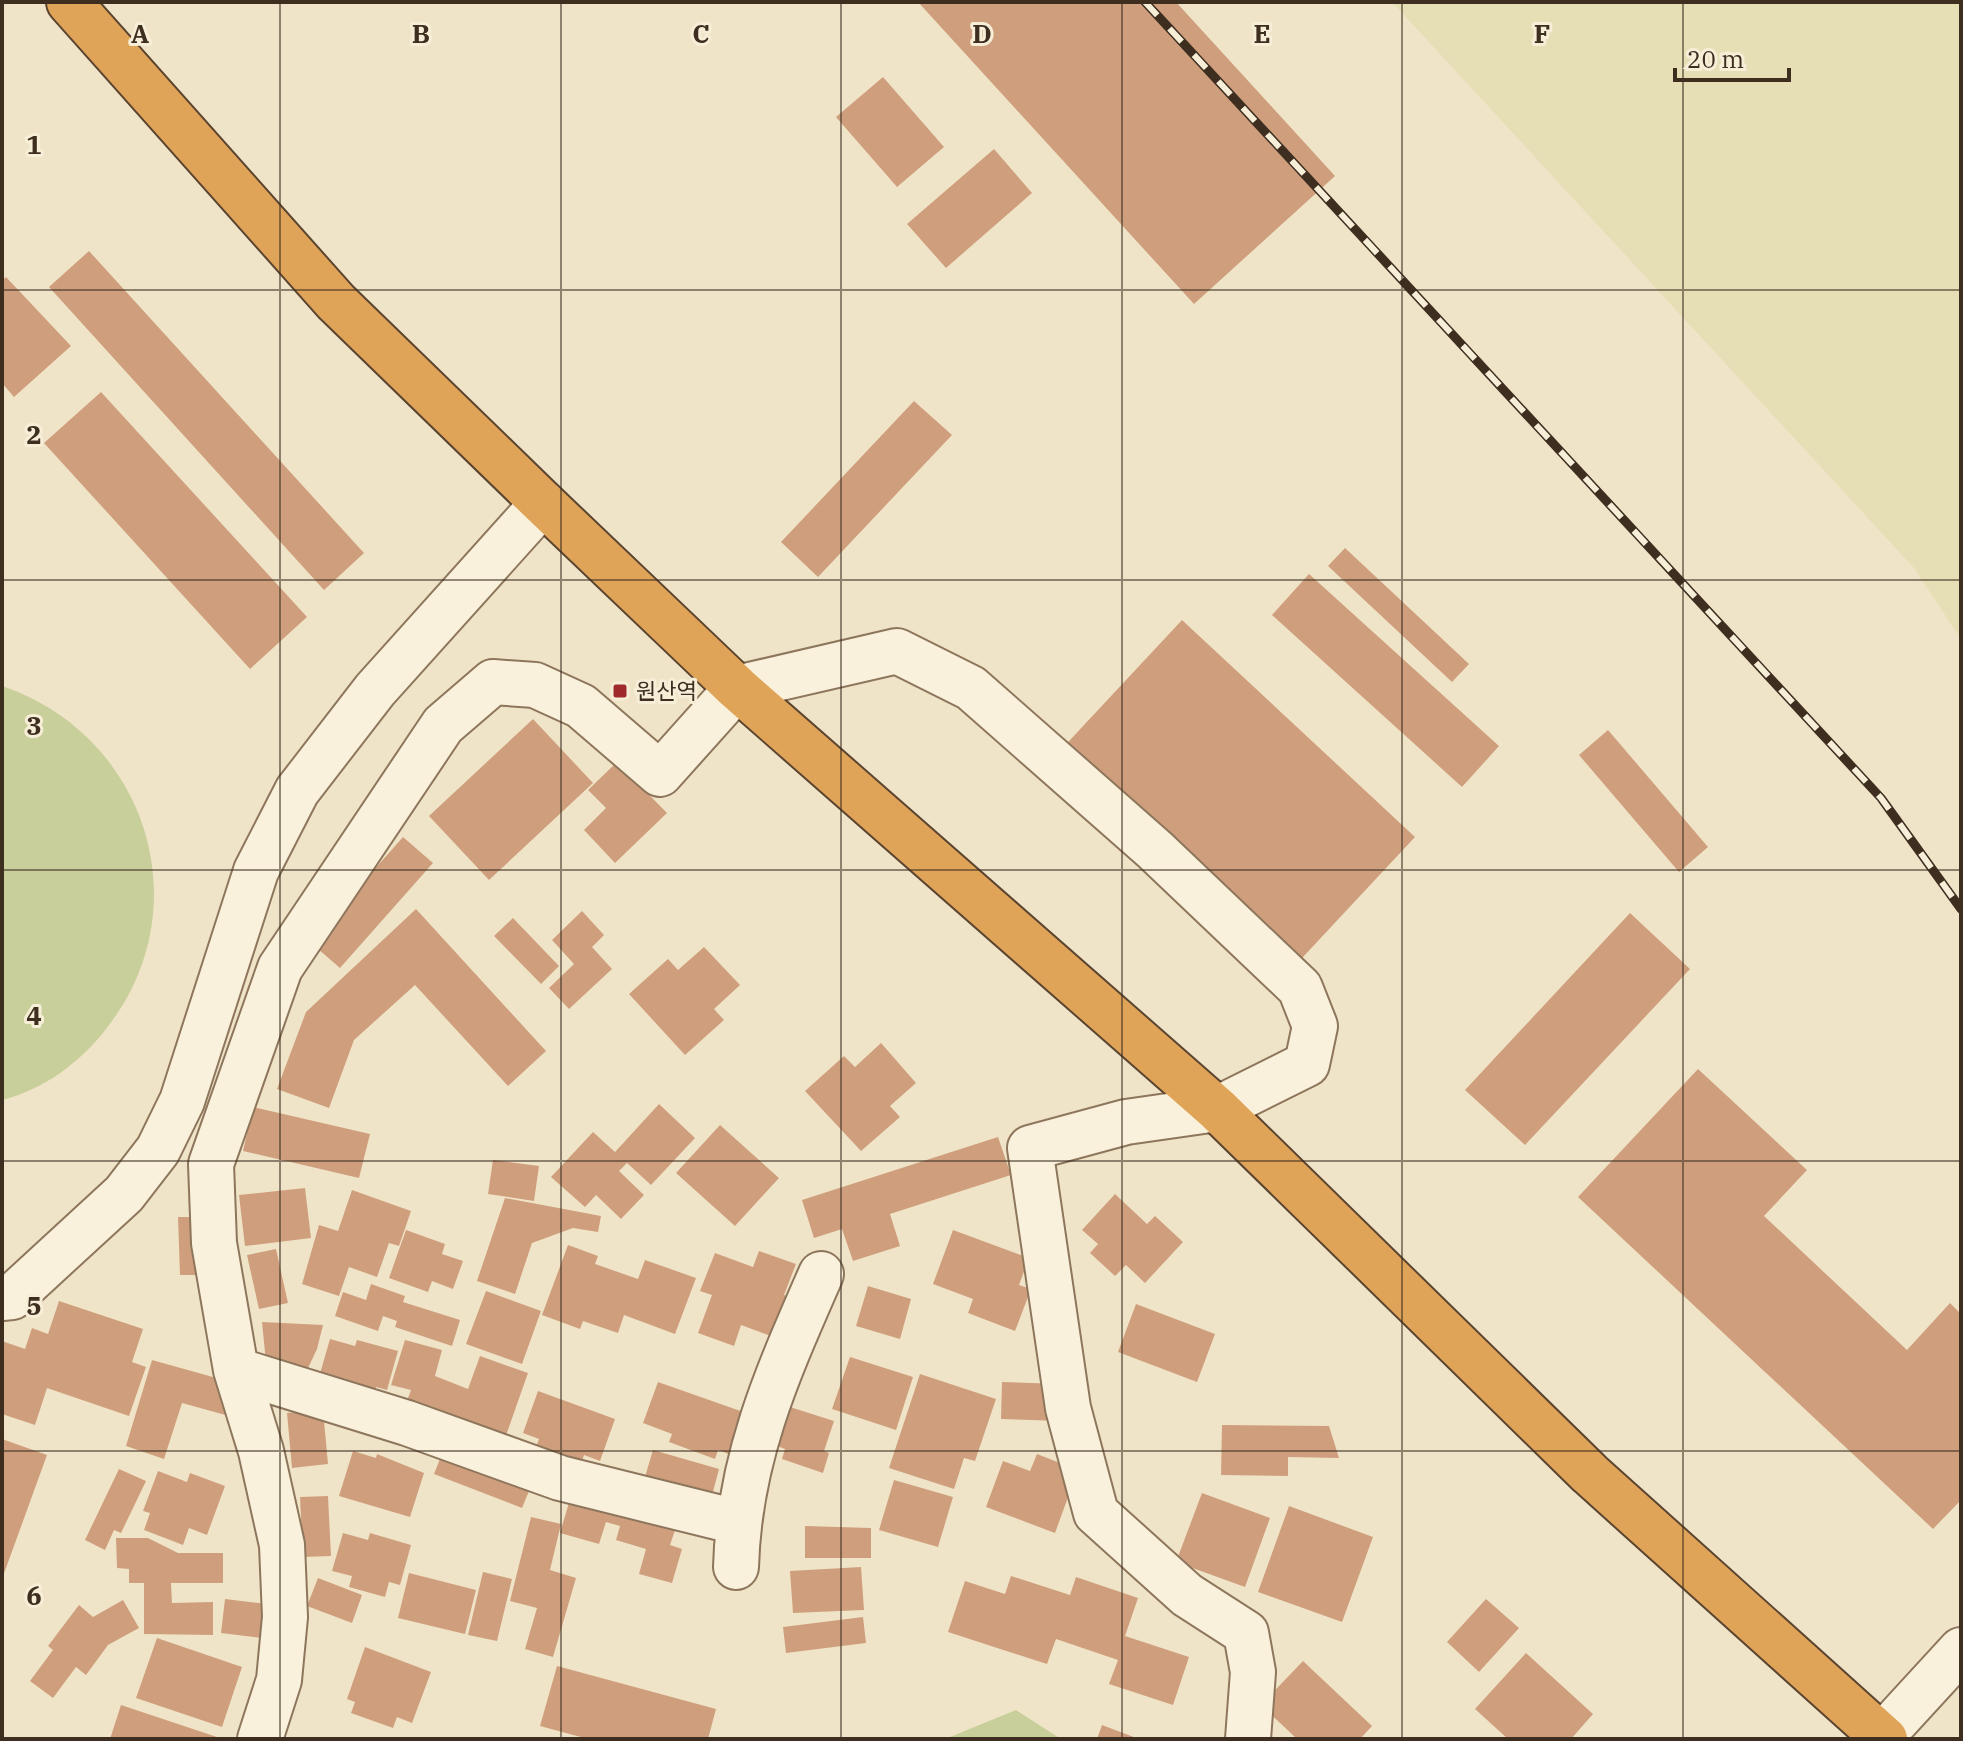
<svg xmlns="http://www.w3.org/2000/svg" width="1963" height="1741" font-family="'IBM Plex Serif','Noto Sans KR',serif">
	<rect width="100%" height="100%" fill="#f0e4c8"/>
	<path fill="#e6deb5" d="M1392,2h569v637l-47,-71z"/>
	<path fill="#c9cf9b" d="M2,686c145,49 200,222 104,343 -25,33 -63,61 -104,71z
		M1016,1710l45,29h-116z"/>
	<path fill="#cf9f7d" d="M918,2h258l159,174 -141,128z
		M883,77l61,70 -47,40 -61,-70z
		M994,149l38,44 -86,75 -39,-44z
		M89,251l275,302 -40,37 -275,-303z
		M6,277l65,69 -57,51 -12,-14v-102z
		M101,392l206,225 -57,52 -206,-226z
		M914,401l38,34 -134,142 -37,-35z
		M1345,548l124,116 -17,18 -124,-116z
		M1309,574l190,172 -37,41 -190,-172z
		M1182,620l233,217 -126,135 -233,-217z
		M533,719l60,64 -104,97 -60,-64z
		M1608,730l100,117 -29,25 -100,-117z
		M617,762l50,51 -52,50 -31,-33 22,-22 -18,-18z
		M403,837l30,26 -93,105 -30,-26z
		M416,909l130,142 -38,35 -93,-101 -61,55 -25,68 -52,-19 29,-77z
		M582,911l22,24 -12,12 20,22 -43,40 -20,-21 25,-24 -22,-24z
		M1630,913l60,56 -165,176 -60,-55z
		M513,918l46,48 -18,18 -47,-48z
		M704,947l36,38 -26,24 10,11 -39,35 -56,-61 39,-35 10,11z
		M881,1043l35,40 -26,23 10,11 -39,34 -56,-60 39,-35 11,11z
		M1698,1069l109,101 -43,46 143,134 43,-47 11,11v186l-28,29 -355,-332z
		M659,1104l36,34 -44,47 -24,-22 -8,8 25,24 -23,24 -25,-24 -11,12 -34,-30 42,-45 22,20z
		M253,1107l117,27 -11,44 -116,-27z
		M720,1125l59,53 -44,48 -59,-53z
		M998,1137l13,38 -121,39 10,32 -47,15 -11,-32 -28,9 -12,-38z
		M493,1160l46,6 -5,35 -46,-7z
		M305,1188l6,50 -66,8 -6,-51z
		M352,1190l59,21 -12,35 -10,-3 -12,34 -28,-10 -10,29 -37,-12 17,-59 19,6z
		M1115,1194l32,30 8,-8 28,26 -38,41 -19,-18 -11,11 -25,-23 8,-9 -16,-14z
		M505,1198l96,18 -3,16 -25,-4 -41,15 -17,51 -38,-13z
		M178,1217h25l1,58h-24z
		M406,1230l39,14 -3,10 21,7 -10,28 -21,-8 -4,11 -39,-14z
		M953,1230l76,28 -10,27 12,4 -16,42 -47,-18 5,-14 -40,-15z
		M568,1245l30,11 -3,8 43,15 7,-19 51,18 -21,56 -51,-19 -6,18 -35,-12 -3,8 -38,-14z
		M276,1249l12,54 -29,6 -12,-54z
		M759,1251l37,13 -12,31 7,2 -15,41 -35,-13 -7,21 -36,-13 14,-38 -12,-4 15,-38 38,14z
		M371,1284l34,12 -2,6 57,18 -8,26 -57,-19 2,-6 -14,-5 -5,15 -43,-15 8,-24 23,8z
		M868,1286l43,13 -11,40 -44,-13z
		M486,1291l55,20 -19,53 -56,-20z
		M59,1301l84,28 -11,33 14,5 -17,49 -82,-28 -12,37 -33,-11v-73l23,8 7,-21 16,6z
		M1136,1304l79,30 -18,48 -79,-30z
		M262,1322l61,3 -6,24 -16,34 -34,-10z
		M330,1339l25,7 2,-6 41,11 -11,39 -11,-3 -4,16 -53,-26z
		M405,1340l37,10 -7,26 33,13 12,-33 48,17 -25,71 -99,-35 7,-19 -20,-5z
		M850,1357l63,20 -17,53 -64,-21z
		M152,1360l86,24 -9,32 -47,-13 -18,56 -38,-13z
		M920,1374l76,25 -21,62 -11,-3 -10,31 -65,-21z
		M658,1382l91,32 -15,42 -16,-6 -3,9 -46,-17 3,-8 -29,-11z
		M1002,1382l60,2 -1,37 -60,-2z
		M538,1391l77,28 -15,42 -16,-6 -3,9 -45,-17 3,-8 -16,-6z
		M790,1407l44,14 -10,30 5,2 -6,20 -41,-14 3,-10 -8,-3z
		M323,1410l5,54 -36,4 -5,-55z
		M1222,1425l107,1 10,32 -51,-1v19l-67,-1z
		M2,1439l45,16 -45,124z
		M446,1444l88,35 -12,29 -88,-34z
		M653,1450l66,19 -10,38 -67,-20z
		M353,1451l23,7 1,-4 47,19 -14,44 -71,-21z
		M1037,1454l41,16 -23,63 -69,-26 17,-46 27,10z
		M119,1469l27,12 -25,52 -7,-3 -9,20 -20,-10z
		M158,1471l29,11 3,-9 35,13 -18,49 -18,-7 -6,17 -39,-15 6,-17 -7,-2z
		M894,1480l59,17 -15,50 -59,-17z
		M573,1489l102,41 -5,15 12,4 -10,34 -33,-9 7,-25 -30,-9 4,-14 -14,-4 -7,22 -39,-11z
		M1202,1493l68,25 -25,69 -69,-25z
		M328,1496l3,60 -28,1 -3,-60z
		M1289,1506l84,31 -31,85 -84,-30z
		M531,1517l30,7 -11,46 26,8 -23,79 -28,-8 12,-41 -27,-7z
		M805,1526l66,2v30h-66z
		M343,1533l25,7 2,-7 41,12 -11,40 -11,-3 -4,15 -36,-10 3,-11 -20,-5z
		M116,1538h32l30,15h45v30h-52l1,20 41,-1v33l-69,-1v-51h-15v-14l-12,-1z
		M861,1567l3,43 -71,3 -3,-42z
		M483,1572l29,7 -15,62 -29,-6z
		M409,1573l67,17 -11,44 -67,-16z
		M1011,1576l59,19 6,-18 62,21 -13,38 64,21 -16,48 -64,-21 9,-24 -62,-21 -9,25 -99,-32 17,-51 40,13z
		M318,1578l44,17 -10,28 -45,-17z
		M225,1599l50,6 -5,34 -49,-6z
		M1486,1599l33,29 -40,44 -32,-30z
		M123,1600l16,28 -31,17 -22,30 -10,-8 -23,31 -23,-17 23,-31 -5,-4 31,-41 14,12z
		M863,1617l3,26 -80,10 -3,-26z
		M157,1638l85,29 -20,60 -86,-29z
		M365,1647l66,25 -19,51 -15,-6 -4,11 -42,-15 4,-11 -8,-3z
		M1526,1653l67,61 -22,25h-63l-33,-30z
		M1303,1661l69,65 -12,13h-63l-36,-34z
		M557,1666l159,43 -8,30h-120l-48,-13z
		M121,1705l99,33v1h-110z
		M1102,1725l37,14h-42z"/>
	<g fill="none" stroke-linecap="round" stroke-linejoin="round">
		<defs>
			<path id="minor" d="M2,1298l10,-1 112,-103 34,-44 24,-49 74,-230 41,-80 78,-101 168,-187
				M236,1370l171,53 153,55 177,44
				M736,1567c3,-109 42,-195 85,-293
				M1882,1736l79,-86
				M260,1739l19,-59 6,-63 -3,-72 -21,-94 -25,-81 -22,-127 -3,-79 69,-196 163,-243 50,-43 42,3 46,21 79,68 77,-86 160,-37 74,37 184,162 145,138 15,38 -8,38 -90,45 -91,13 -96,26 38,260 28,105 91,82 59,38 7,39 -5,67"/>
			<path id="highway" d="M69,2l267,300 207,201 194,185 480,421 373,365 295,265"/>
		</defs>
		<use href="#minor" stroke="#8d765c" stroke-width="48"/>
		<use href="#highway" stroke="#5b4430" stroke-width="48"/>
		<use href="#minor" stroke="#faf1dc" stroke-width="44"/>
		<use href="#highway" stroke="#e0a458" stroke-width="44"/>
		<defs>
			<path id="rail" d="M1145,2l736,796 80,111"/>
		</defs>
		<use href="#rail" stroke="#3d2e20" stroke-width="9"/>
		<use href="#rail" stroke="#f7eed8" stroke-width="6" stroke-dasharray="18" stroke-linecap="butt"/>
	</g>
	<path fill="none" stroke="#3d2e20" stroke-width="2" stroke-opacity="0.55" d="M280,2v1737M561,2v1737M841,2v1737M1122,2v1737M1402,2v1737M1683,2v1737M2,290h1959M2,580h1959M2,870h1959M2,1161h1959M2,1451h1959"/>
	<rect fill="#9e2a2b" stroke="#f7eed8" stroke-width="3" x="612" y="683" width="16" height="16" rx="4"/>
	<g text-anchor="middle" stroke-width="6" stroke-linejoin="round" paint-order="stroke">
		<g font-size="22" fill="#3d2e20" stroke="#f7eed8" text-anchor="start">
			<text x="636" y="699">원산역</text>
		</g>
	</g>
	<g font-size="26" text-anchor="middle" font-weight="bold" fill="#3d2e20" stroke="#f7eed8" stroke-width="6" stroke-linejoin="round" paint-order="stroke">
		<text x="140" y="43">A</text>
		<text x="421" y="43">B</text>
		<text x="701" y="43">C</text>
		<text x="982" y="43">D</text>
		<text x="1262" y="43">E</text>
		<text x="1542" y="43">F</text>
		<text x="34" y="154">1</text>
		<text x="34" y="444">2</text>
		<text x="34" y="735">3</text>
		<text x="34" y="1025">4</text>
		<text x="34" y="1315">5</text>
		<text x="34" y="1605">6</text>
	</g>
	<rect width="1963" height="1741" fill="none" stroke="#3d2e20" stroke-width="8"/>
	<path d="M1675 68v12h114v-12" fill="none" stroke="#3d2e20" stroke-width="4"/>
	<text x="1687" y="68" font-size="24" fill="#3d2e20" stroke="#f7eed8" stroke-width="6" paint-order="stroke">20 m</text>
</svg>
